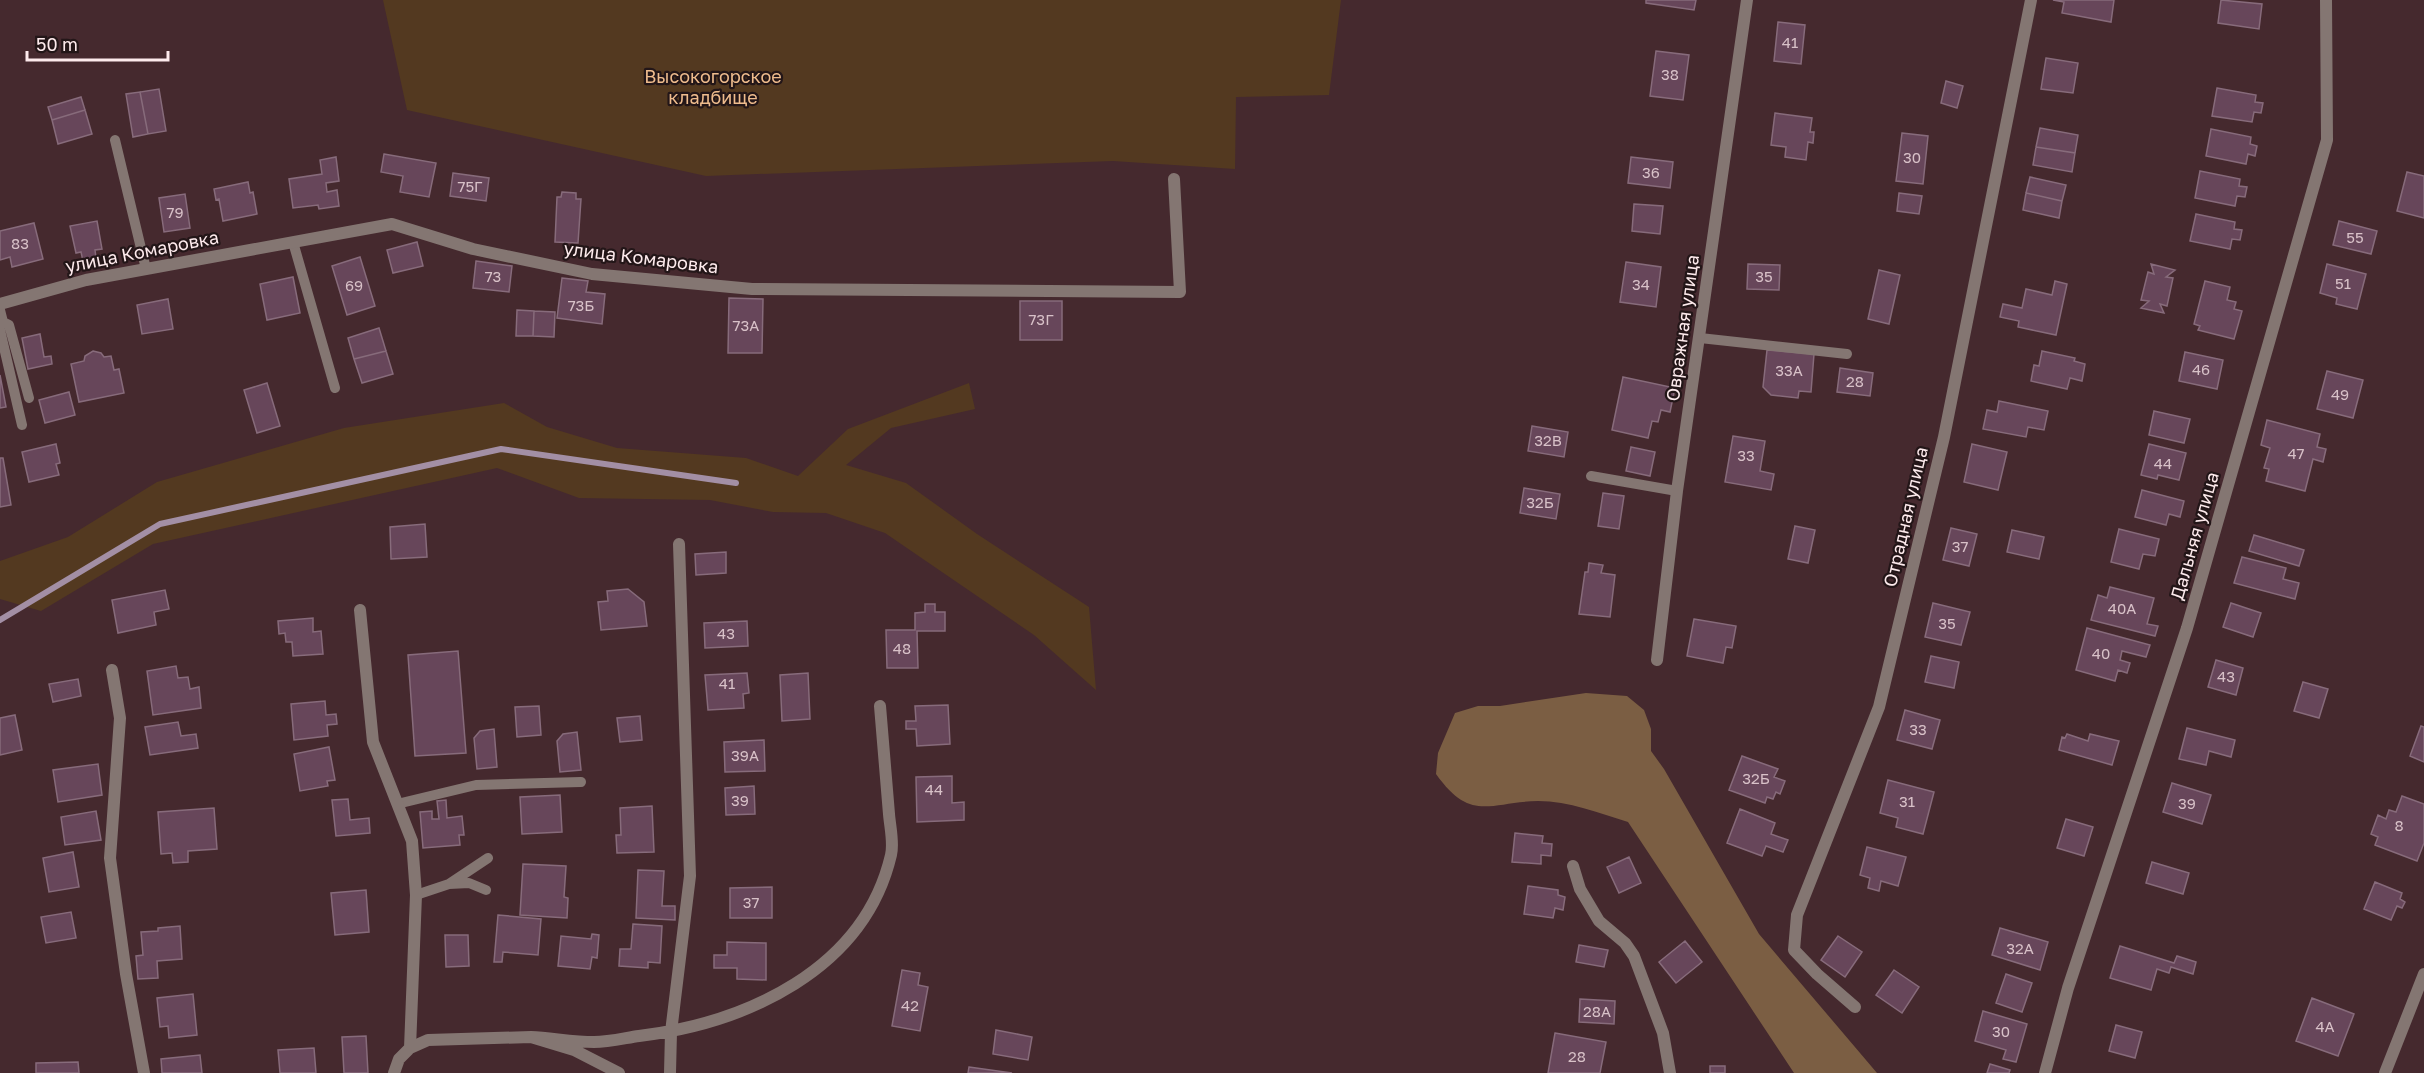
<svg xmlns="http://www.w3.org/2000/svg" width="2424" height="1073" font-family="'Golos Text',sans-serif">
	<rect width="100%" height="100%" fill="#45292e"/>
	<path fill="#533920" d="M383,0h958l-12,95 -93,2 -1,72 -122,-8 -407,15 -299,-66z
		M969,383l6,26 -84,19 -45,37 60,18 71,51 112,73 7,83 -62,-55 -149,-102 -59,-20 -53,-1 -63,-12 -131,-2 -82,-30 -344,76 -112,67 -41,-12v-38l68,-24 89,-55 187,-54 160,-25 43,24 70,21 129,10 52,18 50,-47z"/>
	<path fill="#7b5e43" d="M1586,693l41,3 17,14 7,19v22l13,18 95,165 118,139h-83l-166,-251c-29,-9 -59,-21 -90,-21 -49,1 -67,22 -102,-27l2,-21 17,-40 23,-7h22z"/>
	<g fill="none" stroke-linecap="round" stroke-linejoin="round">
		<path stroke="#a38fa5" stroke-width="6" d="M0,620l160,-96 341,-75 235,34"/>
	</g>
	<path fill="#67465a" stroke="#876b7b" stroke-width="1.5" d="M1646,0h50l-2,10 -48,-7z
		M2053,0h61l-3,22 -49,-9 2,-11z
		M2221,0l41,4 -3,25 -41,-6z
		M1778,22l27,3 -4,39 -27,-3z
		M1656,51l33,4 -6,45 -33,-4z
		M2046,58l32,5 -5,30 -32,-4z
		M1946,81l17,5 -6,22 -16,-5z
		M2217,88l39,7 -1,7 8,1 -2,10 -7,-1 -2,10 -40,-6z
		M159,89l7,42 -18,3 -8,-42z
		M140,92l8,42 -15,3 -7,-43z
		M81,97l4,13 -33,10 -4,-13z
		M85,110l7,24 -34,10 -6,-24z
		M1775,113l37,5 -2,14h4l-1,11 -5,-1 -2,18 -21,-3 1,-10 -15,-2z
		M2040,128l38,7 -3,18 -39,-6z
		M2211,129l40,8 -1,7 7,2 -2,10 -7,-2 -2,10 -40,-8z
		M1902,133l26,3 -5,48 -27,-3z
		M2036,147l39,6 -3,19 -39,-7z
		M384,154l52,9 -7,34 -29,-5 3,-16 -22,-4z
		M336,157l3,24 -13,2 1,9 10,-2 2,16 -20,3 -1,-4 -25,3 -4,-29 33,-5 -2,-14z
		M1631,157l42,5 -3,26 -42,-5z
		M2200,171l40,8 -1,7 8,1 -2,10 -8,-1 -2,10 -40,-8z
		M2407,172l17,4v42l-27,-7z
		M453,173l36,5 -3,23 -36,-5z
		M2030,177l36,8 -4,16 -36,-8z
		M248,182l2,11 3,-1 4,22 -34,7 -4,-22 -3,1 -2,-11z
		M562,192l14,1v6h5l-3,44 -23,-1 2,-45h4z
		M1899,193l23,3 -3,18 -22,-3z
		M2026,193l36,8 -3,17 -36,-8z
		M185,194l5,34 -26,4 -5,-34z
		M1634,204l29,2 -3,28 -28,-3z
		M2196,214l39,8 -1,7 8,1 -2,10 -8,-1 -2,10 -40,-8z
		M97,221l5,28 -7,1 1,8 -13,3 -2,-9 -5,1 -6,-27z
		M2339,221l38,10 -6,23 -38,-9z
		M34,223l9,36 -31,8 -2,-10 -10,3v-29z
		M417,242l6,24 -30,7 -6,-23z
		M360,257l15,49 -28,9 -15,-49z
		M476,261l36,5 -3,26 -36,-4z
		M1626,262l35,5 -5,40 -36,-5z
		M1748,264l32,1 -1,25 -32,-1z
		M2151,264l24,6 -9,7 7,1 -6,28 -7,-2 4,9 -23,-5 8,-7 -8,-1 7,-28 6,2z
		M2327,264l39,10 -9,35 -21,-5 1,-6 -17,-5z
		M1879,270l21,5 -11,49 -21,-5z
		M293,277l7,36 -33,7 -7,-36z
		M562,278l26,3 -2,11 19,2 -3,30 -45,-6z
		M2055,281l12,3 -11,51 -38,-8 1,-6 -19,-4 3,-13 19,4 4,-19 26,6z
		M2205,281l25,6 -3,13 9,2 -2,7 8,2 -8,28 -36,-9 2,-4 -6,-2z
		M729,298l34,1 -1,54h-34z
		M168,299l5,30 -31,5 -5,-29z
		M1020,301h42v39h-42z
		M517,310l17,1 -1,25h-17z
		M534,311l21,1 -1,25 -21,-1z
		M379,328l7,23 -32,8 -6,-21z
		M40,334l4,23 7,-1 1,8 -24,5 -6,-31z
		M1767,350l47,4 -3,38 -12,-1 -1,7 -27,-3 -8,-8z
		M93,351l8,2 3,4 7,-1 3,14 5,-1 5,24 -45,9 -8,-38 13,-3 1,-5z
		M386,351l7,23 -31,9 -8,-24z
		M2042,351l33,7 -1,3 11,3 -3,17 -12,-3 -3,11 -36,-8 3,-16 5,1z
		M2185,352l38,8 -6,29 -38,-8z
		M1840,368l33,5 -3,23 -33,-4z
		M2327,371l36,9 -10,38 -36,-9z
		M0,375l6,32 -6,1z
		M1623,377l52,11 -5,24 -9,-2 -3,12 -6,-1 -4,17 -36,-8z
		M267,383l13,43 -23,7 -13,-43z
		M69,392l6,23 -30,8 -6,-23z
		M1999,401l49,10 -4,19 -16,-3 -2,10 -43,-8 4,-19 10,2z
		M2154,411l36,8 -6,24 -35,-8z
		M2267,420l53,14 -3,13 9,2 -3,13 -10,-3 -8,32 -39,-10 3,-12 -5,-1 6,-20 -9,-3z
		M1532,426l36,6 -4,25 -36,-6z
		M1733,436l32,5 -5,30 14,3 -3,16 -46,-8z
		M56,444l4,19 -4,1 3,11 -30,7 -7,-30z
		M1972,444l35,8 -9,38 -34,-8z
		M2149,444l37,9 -7,27 -21,-5 -1,4 -16,-4z
		M1631,447l24,5 -5,24 -24,-5z
		M0,458h3l8,47 -11,2z
		M1524,488l36,6 -4,25 -36,-6z
		M2142,490l42,11 -4,16 -11,-3 -3,11 -31,-8z
		M1603,493l21,3 -5,33 -21,-3z
		M425,524l2,33 -36,2 -1,-32z
		M1795,526l20,4 -7,33 -20,-4z
		M1951,528l26,6 -8,32 -26,-6z
		M2119,529l40,10 -4,17 -12,-2 -4,15 -28,-7z
		M2012,530l32,7 -5,22 -32,-7z
		M2254,535l50,15 -5,16 -50,-15z
		M726,552v21l-30,2 -1,-21z
		M2242,557l44,11 -3,11 16,4 -4,16 -61,-16z
		M1589,563l14,2 -2,8 14,2 -5,42 -31,-3 6,-42h3z
		M2110,587l44,11 -7,26 11,2 -3,10 -64,-16 7,-25 9,3z
		M628,589l16,13 3,24 -46,4 -3,-28 10,-1 -1,-10z
		M165,590l4,19 -15,3 2,13 -38,8 -6,-33z
		M1933,603l37,9 -9,33 -36,-8z
		M2231,603l30,10 -8,24 -30,-10z
		M925,604h10v8h10v19h-28l1,37h-31l-1,-38h29v-17l10,-1z
		M313,618v14l8,-1 2,23 -30,2 -1,-14h-6l-1,-9 -6,1 -1,-13z
		M1694,619l42,7 -4,22 -6,-1 -3,16 -36,-7z
		M747,621l1,25 -43,2 -1,-25z
		M2087,628l63,17 -4,12 -24,-6 -2,9 10,3 -3,10 -9,-3 -3,11 -39,-11z
		M458,651l8,102 -51,3 -7,-101z
		M1931,656l28,6 -5,26 -29,-6z
		M2216,660l27,8 -7,27 -28,-8z
		M176,666l2,12 10,-1 2,12 9,-2 2,21 -48,7 -6,-44z
		M747,673l2,20 -6,1 1,14 -36,2 -3,-35z
		M808,673l2,46 -28,2 -2,-46z
		M78,679l3,17 -28,6 -4,-18z
		M2303,682l25,7 -9,29 -25,-7z
		M325,701l1,14 10,-1 1,10 -10,1 1,11 -34,4 -3,-36z
		M948,705l2,39 -33,2 -1,-17h-10v-8h10l-1,-15z
		M539,706l2,29 -24,2 -2,-30z
		M1905,710l35,10 -8,29 -35,-9z
		M15,715l7,35 -22,5v-37z
		M640,716l2,24 -22,2 -3,-24z
		M178,722l3,14 15,-2 2,14 -48,7 -5,-28z
		M2421,726l3,1v35l-14,-6z
		M2187,728l48,12 -4,17 -22,-6 -3,14 -27,-6z
		M494,729l3,38 -20,2 -3,-31 6,-7z
		M577,732l4,38 -21,2 -3,-31 6,-7z
		M2067,734l21,7 2,-7 29,7 -7,24 -53,-15 3,-13 3,1z
		M764,740l1,31 -40,1 -1,-30z
		M329,747l6,33 -8,1 1,5 -28,5 -6,-37z
		M1742,756l36,13 -4,8 11,4 -5,13 -4,-2 -3,7 -6,-2 -2,6 -36,-13z
		M98,764l4,31 -44,7 -5,-32z
		M952,776v27l12,-1v18l-47,2 -1,-45z
		M1888,780l46,12 -11,42 -27,-7 2,-9 -18,-5z
		M2172,783l39,12 -9,29 -39,-12z
		M754,786l1,28 -29,1 -1,-27z
		M560,795l2,37 -40,2 -2,-37z
		M2402,796l22,8v39l-7,18 -42,-16 3,-8 -7,-3 7,-19 8,4 3,-9 7,2z
		M348,799l2,21 19,-2 1,15 -34,3 -4,-36z
		M446,800l1,18 15,-2 2,19h-5l1,10 -37,3 -3,-36 12,-1v8h7l-2,-18z
		M652,806l2,46 -37,1 -1,-18h5l-1,-27z
		M214,808l3,41 -29,2v11l-15,1 -1,-10 -11,1 -3,-42z
		M1740,809l35,14 -4,11 17,6 -5,12 -17,-6 -4,10 -35,-13z
		M96,811l5,29 -36,5 -4,-28z
		M2066,819l27,8 -9,29 -27,-8z
		M1515,833l28,3 -1,7 10,1 -1,12 -10,-1v9l-29,-2z
		M1867,847l39,10 -8,29 -17,-5 -2,10 -11,-3 2,-10 -10,-3z
		M73,852l6,35 -30,5 -6,-34z
		M1629,857l12,26 -22,10 -12,-26z
		M2152,862l37,11 -6,21 -37,-11z
		M523,864l43,2 -2,31 4,1 -1,20 -47,-3z
		M638,870l26,1 -2,35h13v14l-39,-2z
		M2375,882l27,11 -2,6 5,3 -3,6 -5,-2 -6,14 -27,-11z
		M1528,886l30,4v5l7,2 -2,13 -8,-2 -2,10 -29,-4z
		M772,887v31h-42v-30z
		M366,890l3,42 -34,3 -4,-42z
		M71,912l5,26 -30,5 -5,-26z
		M498,915l43,4 -3,36 -35,-3 -1,10h-8z
		M633,924l29,2 -2,37 -12,-1v6l-29,-2 1,-17h11z
		M180,926l2,33 -25,2 1,17 -20,1 -2,-23 7,-1 -2,-23 17,-1v-3z
		M2000,928l48,14 -8,28 -48,-15z
		M592,934l7,1 -2,23 -5,-1 -2,12 -32,-3 3,-30 30,3z
		M445,935h23l1,31 -23,1z
		M1838,936l24,16 -17,25 -24,-17z
		M1685,941l17,21 -26,21 -17,-21z
		M727,942l39,1v37l-29,-1v-11h-23v-13h13z
		M1579,945l29,5 -4,17 -28,-5z
		M2120,946l54,17 3,-7 19,6 -3,12 -22,-7 -2,6 -12,-4 -6,21 -41,-12z
		M902,970l18,3 -2,12 10,2 -8,44 -28,-5z
		M1894,970l25,17 -17,26 -26,-18z
		M2006,974l26,9 -10,29 -26,-9z
		M193,994l4,41 -28,3 -1,-12 -8,1 -3,-29z
		M2312,998l42,16 -16,42 -42,-15z
		M1580,999l35,2 -1,23 -35,-2z
		M1983,1011l44,13 -11,38 -13,-3 3,-9 -31,-9z
		M2116,1025l26,7 -7,26 -26,-7z
		M996,1030l36,7 -4,23 -35,-6z
		M1555,1033l51,9 -6,31h-52z
		M366,1036l2,37h-24l-2,-36z
		M314,1048l2,25h-36l-2,-23z
		M200,1055l2,18h-40l-1,-14z
		M78,1062l1,11h-43v-10z
		M1990,1064l20,6 -1,3h-22z
		M1710,1066h15v7h-15z
		M969,1067l43,6h-44z"/>
	<g fill="none" stroke-linecap="round" stroke-linejoin="round">
		<path stroke="#847672" stroke-width="10" d="M115,140l31,129
			M293,242l42,146
			M0,310l3,12 6,3 20,73
			M0,330l22,95
			M1700,338l147,16
			M1591,476l86,15
			M397,804l79,-19 105,-3
			M449,884l20,-1 17,7
			M416,895l33,-11 39,-26"/>
		<path stroke="#847672" stroke-width="12" d="M0,304l86,-24 306,-56 81,25 119,25 160,15 428,3 -6,-113
			M360,610l13,132 39,99 4,54 -6,153 -11,11 -5,14
			M1657,660l20,-169 70,-491
			M112,670l8,48 -10,140 16,116 18,99
			M1573,866l7,23 19,32 26,22 9,13 29,77 7,40
			M1855,1007l-38,-33 -23,-24 3,-35 82,-208 65,-270 87,-437
			M531,1037c21,1 42,5 63,5 15,0 31,-4 45,-6 107,-13 225,-66 252,-181 3,-12 -1,-28 -2,-41 -3,-36 -6,-72 -9,-108
			M410,1048l18,-8 103,-3 43,13 45,23
			M670,1073l1,-41 19,-156 -11,-332
			M2045,1073l23,-85 119,-360 140,-488 -1,-140
			M2385,1073l39,-99"/>
	</g>
	<g text-anchor="middle" stroke-width="4.5" stroke-linejoin="round" paint-order="stroke">
		<g font-size="15" fill="#d8c1c8">
			<text x="1790" y="48">41</text>
			<text x="1670" y="80">38</text>
			<text x="1912" y="163">30</text>
			<text x="1651" y="178">36</text>
			<text x="470" y="192">75Г</text>
			<text x="175" y="218">79</text>
			<text x="2355" y="243">55</text>
			<text x="20" y="249">83</text>
			<text x="493" y="282">73</text>
			<text x="1764" y="282">35</text>
			<text x="2343" y="289">51</text>
			<text x="1641" y="290">34</text>
			<text x="354" y="291">69</text>
			<text x="581" y="311">73Б</text>
			<text x="1041" y="325">73Г</text>
			<text x="746" y="331">73А</text>
			<text x="2201" y="375">46</text>
			<text x="1789" y="376">33А</text>
			<text x="1855" y="387">28</text>
			<text x="2340" y="400">49</text>
			<text x="1548" y="446">32В</text>
			<text x="2296" y="459">47</text>
			<text x="1746" y="461">33</text>
			<text x="2163" y="469">44</text>
			<text x="1540" y="508">32Б</text>
			<text x="1960" y="552">37</text>
			<text x="2122" y="614">40А</text>
			<text x="1947" y="629">35</text>
			<text x="726" y="639">43</text>
			<text x="902" y="654">48</text>
			<text x="2101" y="659">40</text>
			<text x="2226" y="682">43</text>
			<text x="727" y="689">41</text>
			<text x="1918" y="735">33</text>
			<text x="745" y="761">39А</text>
			<text x="1756" y="784">32Б</text>
			<text x="934" y="795">44</text>
			<text x="740" y="806">39</text>
			<text x="1907" y="807">31</text>
			<text x="2187" y="809">39</text>
			<text x="2399" y="831">8</text>
			<text x="751" y="908">37</text>
			<text x="2020" y="954">32А</text>
			<text x="910" y="1011">42</text>
			<text x="1597" y="1017">28А</text>
			<text x="2325" y="1032">4А</text>
			<text x="2001" y="1037">30</text>
			<text x="1577" y="1062">28</text>
		</g>
		<g font-size="18" fill="#efbc8d" stroke="#231618">
			<text x="713" y="83">Высокогорское<tspan x="713" dy="21">кладбище</tspan></text>
		</g>
		<g font-size="18" fill="#fdeaec" stroke="#231618">
			<text transform="translate(142 252) rotate(-11)" y="6">улица Комаровка</text>
			<text transform="translate(641 258) rotate(7)" y="6">улица Комаровка</text>
			<text transform="translate(1683 328) rotate(-82)" y="6">Овражная улица</text>
			<text transform="translate(1906 517) rotate(-77)" y="6">Отрадная улица</text>
			<text transform="translate(2195 536) rotate(-74)" y="6">Дальняя улица</text>
		</g>
	</g>
	<path d="M27 51v9h141v-9" fill="none" stroke="#fdeaec" stroke-width="3"/>
	<text x="36" y="51" font-size="18" fill="#fdeaec" stroke="#231618" stroke-width="4.5" paint-order="stroke">50 m</text>
</svg>
